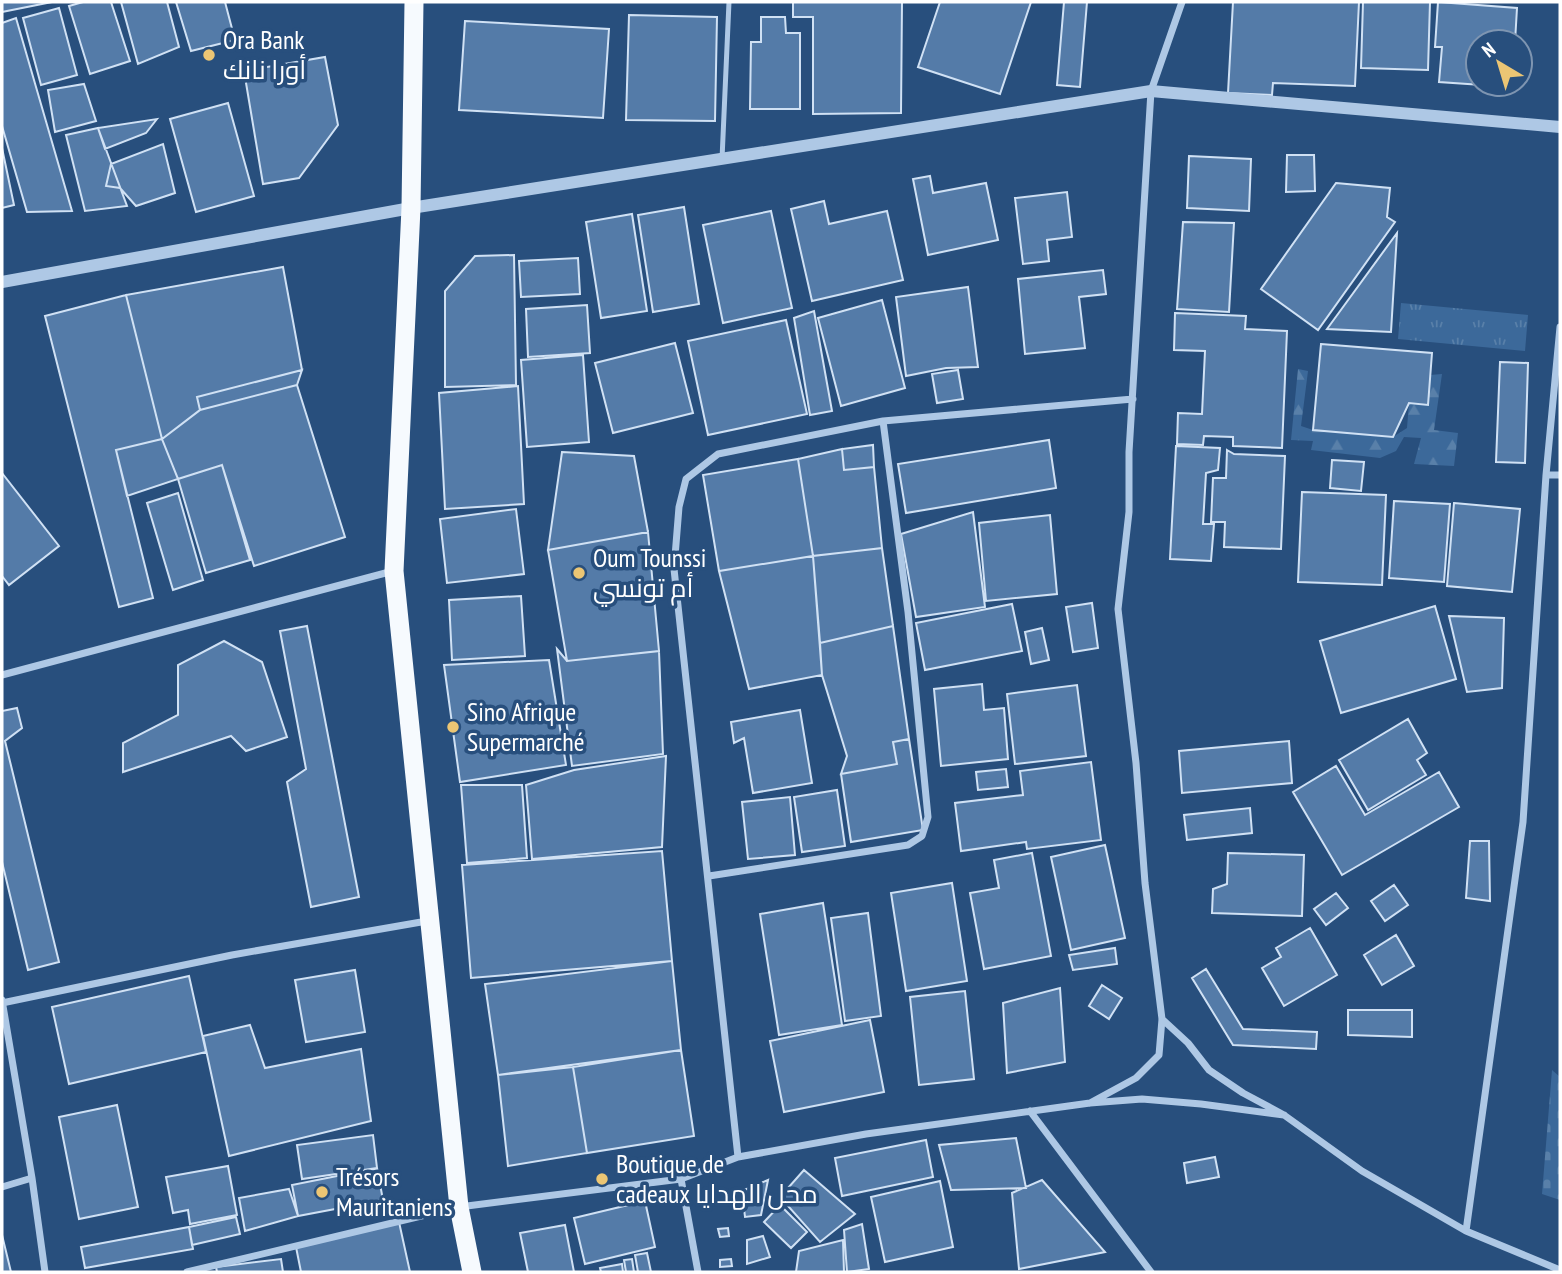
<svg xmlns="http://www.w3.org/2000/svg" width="1562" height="1274" font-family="'PT Sans Narrow',Cairo,sans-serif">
	<defs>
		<pattern id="grass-tufts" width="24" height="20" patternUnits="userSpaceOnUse" patternTransform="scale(1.75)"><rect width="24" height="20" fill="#3c699a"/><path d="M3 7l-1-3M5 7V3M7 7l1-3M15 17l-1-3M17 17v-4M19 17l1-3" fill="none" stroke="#5980a9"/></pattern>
		<pattern id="forest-firs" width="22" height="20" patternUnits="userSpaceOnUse" patternTransform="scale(1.75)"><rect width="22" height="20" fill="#3c699a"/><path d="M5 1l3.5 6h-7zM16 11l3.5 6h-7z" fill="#5980a9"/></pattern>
		<pattern id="cemetery-stones" width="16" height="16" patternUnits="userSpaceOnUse" patternTransform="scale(1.75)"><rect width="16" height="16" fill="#3c699a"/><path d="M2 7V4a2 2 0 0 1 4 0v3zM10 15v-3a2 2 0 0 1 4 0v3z" fill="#5980a9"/></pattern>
	</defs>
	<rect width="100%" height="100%" fill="#284f7d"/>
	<path fill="url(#grass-tufts)" d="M1401,303l127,12 -3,36 -127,-12z"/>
	<path fill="url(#forest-firs)" d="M1298,369l10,2 -7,55 12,4 80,7 14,-9 2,-25 19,2 2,-30 12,-1 -8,56 24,3 -4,33 -40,-2 7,-26 -17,-1 -8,14 -16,7 -69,-8 2,-9 -22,-1z"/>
	<path fill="url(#cemetery-stones)" d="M1552,1070l8,7v123l-18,-6z"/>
	<path fill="#547ba8" stroke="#d0e1f4" stroke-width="2" d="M2,2h50l-50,10z
		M83,2h28l19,59 -40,13 -21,-68z
		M121,2h46l12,45 -41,17z
		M176,2h49l10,38 -44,11z
		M793,2h109l-1,111 -88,1v-97h-20z
		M940,2h91l-31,92 -82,-27z
		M1064,2h23l-7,85 -23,-2z
		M1233,2h126l-4,84 -82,-3 -1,12 -44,-2z
		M1363,2h67l-2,68 -67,-2z
		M1438,2l79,6 -2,34h-37v42h34l-1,3 -72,-5 3,-35h-7z
		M59,8l18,67 -36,10 -18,-67z
		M629,15l88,2 -2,104 -89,-1z
		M761,17h24l1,16h14v76h-50l1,-67h10z
		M16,18l56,193 -45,1 -25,-86v-103z
		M465,21l144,8 -6,89 -144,-8z
		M325,57l13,68 -39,53 -36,6 -19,-113z
		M84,84l12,37 -41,11 -7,-42z
		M228,103l26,93 -58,16 -26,-93z
		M157,119l-11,14 -41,16 -7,-21z
		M98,128l29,78 -42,5 -19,-76z
		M163,144l12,49 -39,13 -16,-18 -14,-2 5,-22z
		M2,148l12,57 -12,3z
		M1287,155h27l1,36 -29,1z
		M1189,156l62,3 -2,52 -62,-3z
		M930,176l3,17 53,-10 12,57 -70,15 -15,-76z
		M1336,183l54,5 -3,29 8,5 -77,108 -57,-41z
		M1067,192l5,45 -25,3 2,21 -26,3 -8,-66z
		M824,201l5,23 58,-13 16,69 -91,21 -21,-92z
		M684,207l15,97 -46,8 -15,-97z
		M771,211l21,97 -69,15 -20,-98z
		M632,214l15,97 -46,7 -15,-96z
		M1183,222l51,1 -5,89 -52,-3z
		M1397,233l-6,99 -64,-3z
		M514,255l2,130 -71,2v-96l30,-35z
		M578,258l2,36 -59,3 -2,-36z
		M283,267l19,103 -105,27 3,13 -38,29 -36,-144z
		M1103,270l3,24 -27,3 6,51 -60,6 -7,-75z
		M968,287l10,80 -32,1 -40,8 -10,-79z
		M126,295l36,144 -46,11 37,148 -34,9 -74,-291z
		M882,300l23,88 -64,18 -23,-88z
		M587,305l3,48 -62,4 -2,-48z
		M814,311l18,100 -22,4 -16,-97z
		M1175,313l71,3 -1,13 42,2 -5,117 -49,-2v-9l-29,-1 -1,9 -26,-1 1,-31 24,1 3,-63 -31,-1z
		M786,320l21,94 -99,21 -20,-94z
		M675,343l18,70 -80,20 -18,-70z
		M1321,344l111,9 -4,52 -19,-2 -16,34 -80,-7z
		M583,355l6,87 -62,5 -6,-87z
		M1500,362l28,1 -3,100 -29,-1z
		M302,370l-5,15 -97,25 -3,-13z
		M958,370l5,29 -26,4 -5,-29z
		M297,385l48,152 -91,29 -32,-101 -44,14 -16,-40 38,-29z
		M518,386l6,118 -79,5 -6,-116z
		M162,439l16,40 -51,17 -11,-46z
		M1049,440l7,48 -150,25 -8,-49z
		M873,445l1,22 -30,3 -2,-21z
		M1176,446l44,2 -2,22 -12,3 -3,51h11l-3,37 -41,-2z
		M842,449l2,21 30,-3 8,81 -69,8 -15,-97z
		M1227,450l7,4 51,2 -4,93 -57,-2 1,-25h-14l2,-44h13z
		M562,452l72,4 14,76 -100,18z
		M798,459l15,97 -94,15 -16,-96z
		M1332,460l32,2 -3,29 -31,-3z
		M222,465l28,95 -44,13 -28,-94z
		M2,473l57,73 -50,39 -7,-9z
		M1302,492l84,3 -4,90 -84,-3z
		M178,493l25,87 -30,10 -26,-87z
		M1394,501l56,3 -6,78 -55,-4z
		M1454,503l66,6 -8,83 -65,-6z
		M516,509l8,65 -77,9 -7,-64z
		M973,512l12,95 -69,10 -15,-83z
		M1050,515l7,79 -71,7 -7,-78z
		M648,532l11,119 -92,10 -19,-111z
		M882,548l11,78 -73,17 -7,-87z
		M813,556l9,119 -73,14 -30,-118z
		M521,596l4,60 -73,4 -3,-60z
		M1092,603l6,45 -25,4 -7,-45z
		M1012,604l10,47 -97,19 -9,-47z
		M1435,606l21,73 -115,34 -21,-72z
		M1449,616l55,2 -2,70 -35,4z
		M307,626l52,271 -48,10 -24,-125 19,-13 -26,-138z
		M893,626l16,113 -16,3 4,22 -56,10 6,-18 -25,-81 -2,-32z
		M1042,628l7,32 -18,4 -6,-32z
		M224,641l38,21 25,75 -41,14 -15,-15 -108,36v-29l55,-28v-50z
		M557,649l10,12 92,-10 4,103 -91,12z
		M549,660l17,105 -106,17 -16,-117z
		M982,684l2,26 20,-2 4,51 -67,7 -7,-77z
		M1077,685l9,71 -71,8 -8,-70z
		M17,708l5,20 -17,13 54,221 -31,8 -26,-108v-151z
		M800,710l12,73 -59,10 -9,-55 -10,5 -3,-21z
		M1408,719l19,34 -10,7 9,15 -58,35 -29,-50z
		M909,739l14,91 -72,12 -10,-68 56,-10 -4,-22z
		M1289,741l3,42 -110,10 -3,-42z
		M666,756l-4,91 -130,12 -6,-74 48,-15z
		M1091,762l10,78 -74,9 -1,-7 -65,9 -6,-48 68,-8 -3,-24z
		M1336,766l29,49 74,-43 20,35 -117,68 -49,-83z
		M1006,769l2,18 -30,3 -2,-18z
		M461,785h61l5,73 -60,5z
		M837,790l8,56 -43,6 -8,-55z
		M790,797l5,58 -47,4 -6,-57z
		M1250,808l2,25 -65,7 -3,-25z
		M1470,841h19l1,60 -24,-3z
		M1105,845l20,93 -54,12 -20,-93z
		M662,851l10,110 -201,17 -9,-113z
		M1032,853l19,103 -67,13 -14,-76 29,-5 -5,-28z
		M1228,853l76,2 -2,61 -90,-3 1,-24 14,-5z
		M952,883l15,98 -61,10 -15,-98z
		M1394,885l14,20 -23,16 -14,-20z
		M1336,893l12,15 -22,17 -12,-16z
		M823,903l19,122 -63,10 -19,-121z
		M868,913l13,103 -36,5 -14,-103z
		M1310,928l27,47 -53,31 -22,-38 19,-11 -5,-9z
		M1396,935l18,31 -32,19 -18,-30z
		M1115,948l2,16 -44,6 -4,-15z
		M672,961l9,89 -183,25 -13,-91z
		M1206,969l37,60 74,3 -1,17 -83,-4 -41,-67z
		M355,970l10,62 -59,10 -11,-62z
		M189,976l17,76 -137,32 -17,-77z
		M1102,985l20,13 -13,21 -20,-13z
		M1060,988l5,74 -58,11 -4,-70z
		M965,991l9,88 -55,6 -9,-88z
		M1348,1010h64v27l-64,-2z
		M870,1020l14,72 -100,20 -14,-71z
		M250,1025l15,43 96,-19 10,72 -142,35 -26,-120z
		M681,1050l13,86 -107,17 -14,-86z
		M573,1067l14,86 -79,13 -10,-91z
		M117,1105l21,102 -59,12 -20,-102z
		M373,1135l4,33 -75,11 -5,-34z
		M1016,1138l10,50 -75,2 -12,-45z
		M926,1140l7,37 -91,19 -7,-38z
		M1215,1157l4,20 -32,6 -3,-20z
		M228,1166l9,49 -47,9 -2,-14 -15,3 -7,-36z
		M377,1168l6,32 -85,16 -6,-31z
		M804,1170l51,44 -35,28 -40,-45z
		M768,1180l-7,35 -16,2 -3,-26z
		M1042,1180l63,72 -86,17 -7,-76z
		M940,1181l13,66 -68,15 -14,-65z
		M289,1189l9,27 -53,15 -6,-33z
		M645,1201l10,46 -70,17 -11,-46z
		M780,1205l27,27 -16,16 -27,-26z
		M236,1217l4,17 -48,11 -3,-18z
		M399,1222l11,50h-109l-5,-25z
		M862,1224l7,45 -22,3 -3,-42z
		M565,1225l9,47h-46l-8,-39z
		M189,1227l4,22 -108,19 -4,-21z
		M728,1228l1,8 -9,1 -2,-8z
		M2,1235l9,37h-9z
		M763,1236l7,21 -23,7v-24z
		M843,1240l1,32h-48l3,-21z
		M647,1253l4,19h-13l-3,-17z
		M281,1259l2,13h-66l-1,-5z
		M632,1259l2,13h-8l-2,-12z
		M731,1259l1,7 -12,1v-7z
		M622,1264l1,8h-22l-1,-4z"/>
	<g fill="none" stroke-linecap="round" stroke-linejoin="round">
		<path stroke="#aec8e5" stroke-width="5" d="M722,159l7,-157"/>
		<path stroke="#aec8e5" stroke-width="7" d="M1546,475h14
			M2,675l391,-104
			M709,876l199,-31 14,-9 6,-19 -20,-205 -25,-191
			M2,1000l30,178 13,94
			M2,1003l230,-48 195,-34
			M1162,1019l26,24 21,27 34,23 41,22 78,56 104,60 94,39
			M1090,1103l46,-25 23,-23 3,-36 -17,-136 -9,-120 -18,-154 11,-97v-60l22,-361 31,-89
			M1030,1111l121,161
			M738,1157l-64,-588 5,-62 7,-28 32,-25 165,-33 250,-22
			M681,1179l17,93
			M2,1187l30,-9
			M1466,1231l57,-409 23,-347 14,-148
			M187,1272l272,-65 222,-28 57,-22 128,-23 224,-31 52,-4 59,5 83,11"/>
		<path stroke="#aec8e5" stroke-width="12" d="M2,282l409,-74 740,-117 409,36"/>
		<path stroke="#f6fafe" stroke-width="19" d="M414,2l-3,206 -17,363 65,636 13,65"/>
	</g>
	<g fill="#ecc674" stroke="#284f7d" stroke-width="2.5">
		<circle cx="209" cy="55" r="7"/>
		<circle cx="579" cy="573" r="7"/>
		<circle cx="453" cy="727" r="7"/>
		<circle cx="602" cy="1179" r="7"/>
		<circle cx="322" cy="1192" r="7"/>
	</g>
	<g text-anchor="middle" stroke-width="7" stroke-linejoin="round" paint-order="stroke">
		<g font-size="26" fill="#fff" stroke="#284f7d" text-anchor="start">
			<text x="223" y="49">Ora Bank<tspan x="223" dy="30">أورا نانك</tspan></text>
			<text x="593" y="567">Oum Tounssi<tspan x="593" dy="30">أم تونسي</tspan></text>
			<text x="467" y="721">Sino Afrique<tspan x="467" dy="30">Supermarché</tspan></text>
			<text x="616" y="1173">Boutique de<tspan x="616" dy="30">cadeaux محل الهدايا</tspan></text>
			<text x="336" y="1186">Trésors<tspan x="336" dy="30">Mauritaniens</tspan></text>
		</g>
	</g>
	<rect width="1562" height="1274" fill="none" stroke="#ffffff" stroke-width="7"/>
	<g transform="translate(1499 63) rotate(322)"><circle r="33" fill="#284f7d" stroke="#7e95b1" stroke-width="2"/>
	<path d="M0-5L12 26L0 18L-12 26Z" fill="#ecc674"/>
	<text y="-10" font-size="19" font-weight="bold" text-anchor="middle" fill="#ffffff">N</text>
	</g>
</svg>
